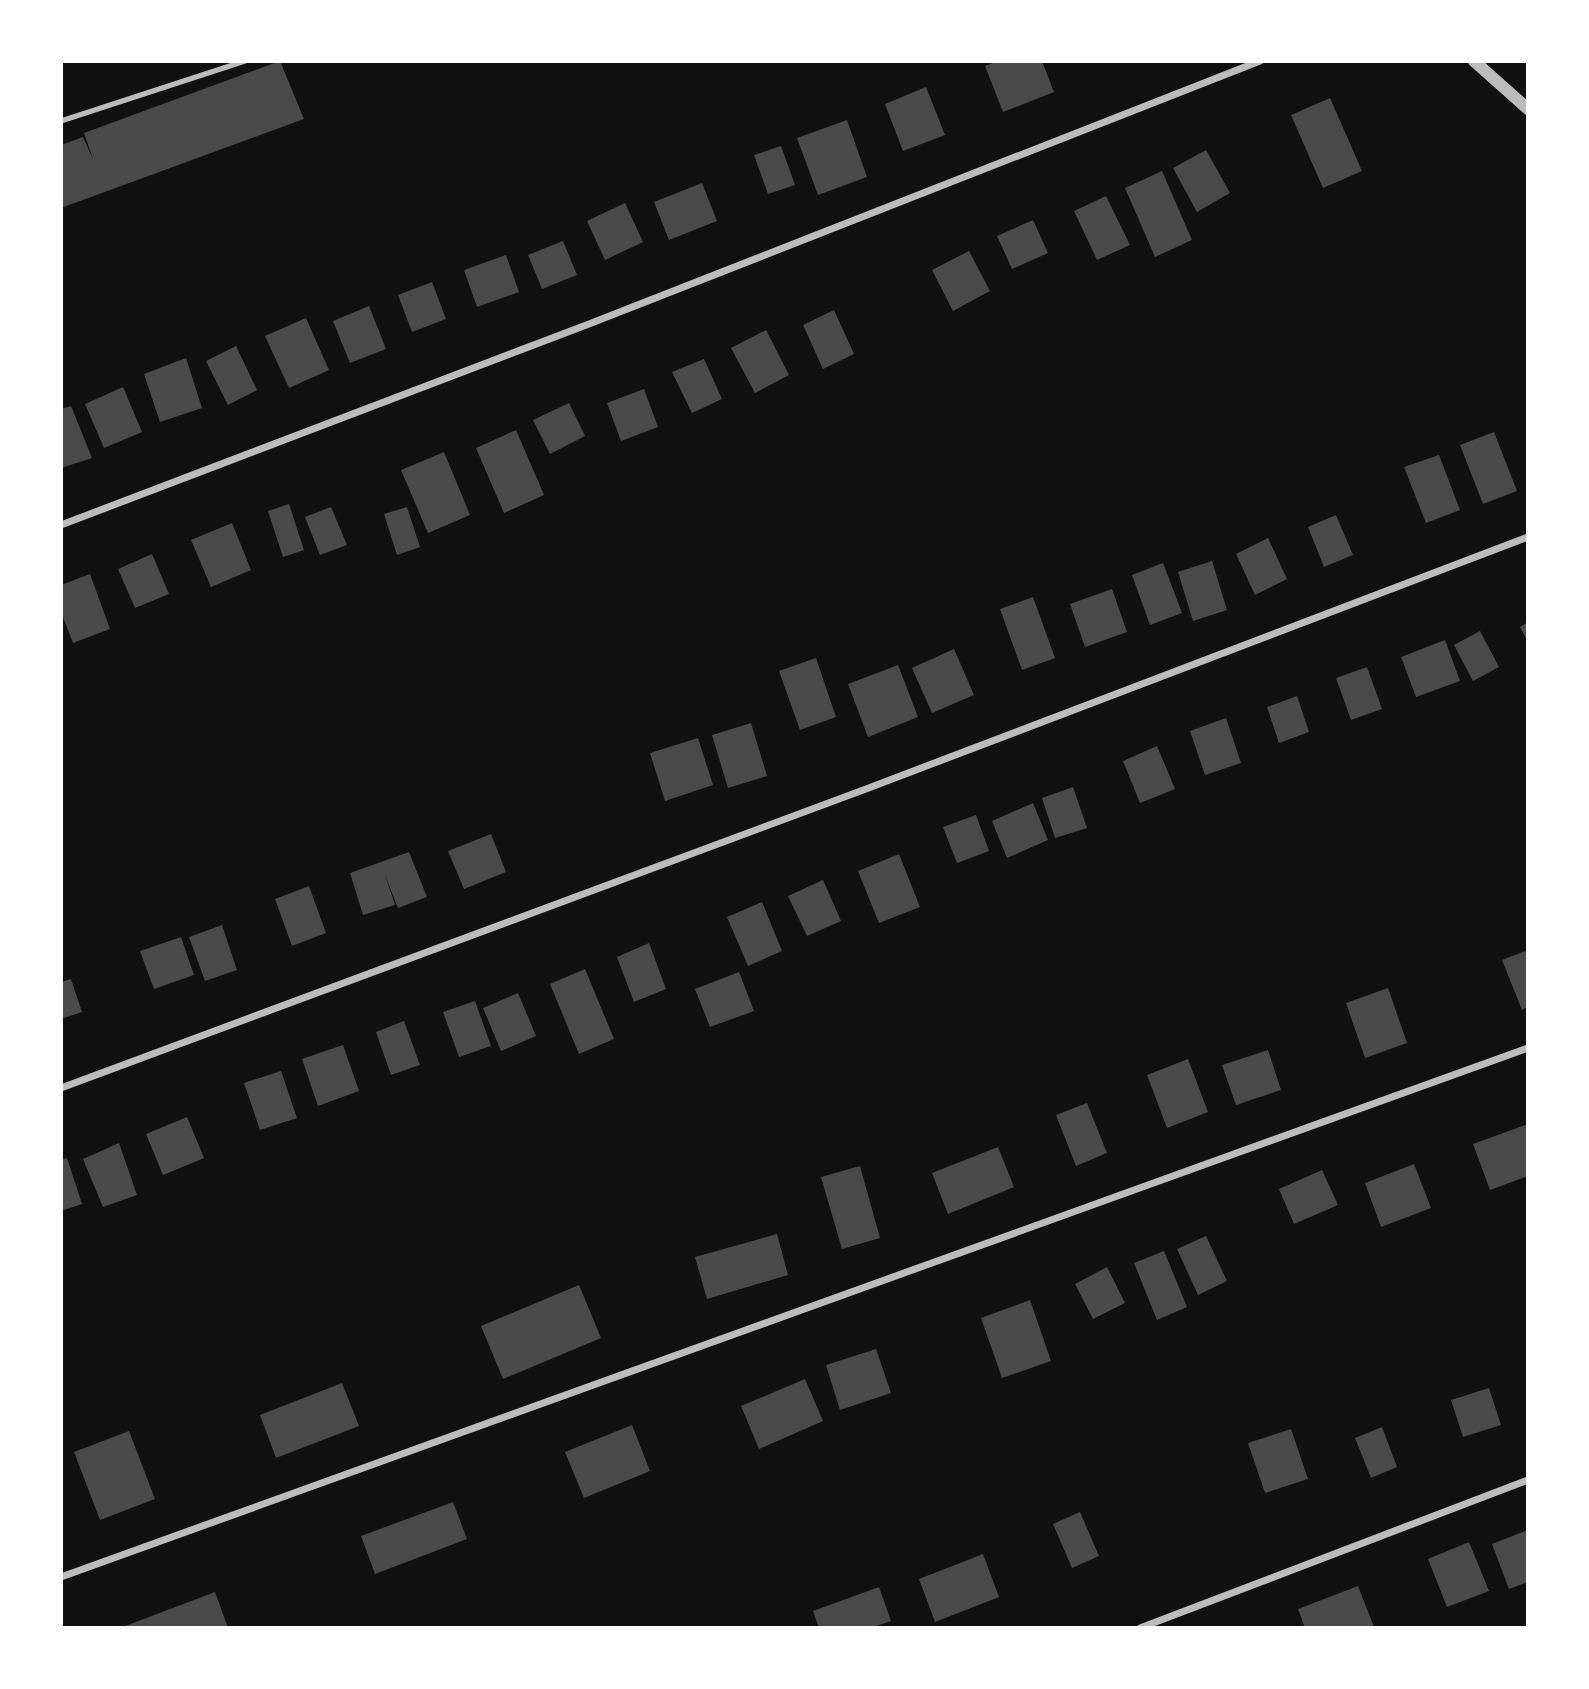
<svg xmlns="http://www.w3.org/2000/svg" width="1589" height="1689" font-family="'Noto Sans',sans-serif">
	<rect width="100%" height="100%" fill="#111"/>
	<path fill="#4a4a4a" d="M280,61l24,58 -243,89v-63l22,-8 10,22 -9,-26z
		M998,61h44l12,31 -51,20 -18,-46z
		M926,87l19,48 -42,16 -18,-47z
		M1330,98l32,73 -39,17 -32,-73z
		M847,120l20,57 -49,18 -21,-57z
		M781,146l14,39 -27,9 -14,-39z
		M1206,150l24,43 -33,19 -24,-44z
		M1162,171l30,69 -37,17 -30,-69z
		M702,183l15,38 -48,19 -15,-38z
		M1106,196l24,49 -33,15 -23,-49z
		M625,203l18,39 -38,18 -18,-39z
		M1033,220l15,33 -36,16 -15,-33z
		M563,241l14,34 -35,14 -14,-34z
		M969,251l21,40 -37,20 -21,-41z
		M506,255l13,37 -42,15 -13,-37z
		M432,282l14,37 -34,13 -14,-37z
		M369,306l17,43 -36,14 -17,-42z
		M834,310l20,44 -31,15 -20,-44z
		M306,318l23,52 -40,18 -24,-52z
		M766,330l23,45 -34,18 -24,-45z
		M236,346l21,44 -29,15 -22,-44z
		M186,358l16,50 -42,14 -16,-48z
		M704,359l18,40 -30,14 -20,-41z
		M123,387l19,45 -38,16 -19,-44z
		M644,389l14,38 -37,14 -14,-38z
		M569,403l16,33 -35,18 -17,-34z
		M71,406l21,52 -31,10v-59z
		M516,430l28,65 -40,18 -28,-65z
		M1494,432l23,59 -34,13 -23,-59z
		M444,452l26,63 -42,18 -27,-63z
		M1439,455l21,55 -34,13 -22,-56z
		M289,504l15,46 -21,7 -15,-46z
		M331,507l16,38 -27,10 -15,-38z
		M407,507l13,40 -23,8 -13,-41z
		M1336,515l17,40 -29,12 -16,-40z
		M232,523l19,47 -40,17 -20,-47z
		M1268,538l19,41 -32,16 -19,-41z
		M152,554l17,40 -34,14 -17,-39z
		M1212,561l15,49 -34,11 -15,-49z
		M1163,563l19,50 -32,12 -18,-50z
		M90,574l20,55 -37,14 -12,-31v-27z
		M1112,589l15,43 -42,15 -15,-43z
		M1033,597l22,61 -33,12 -22,-61z
		M1528,622v20l-8,-15z
		M1480,631l19,36 -26,14 -19,-36z
		M1445,640l15,41 -44,16 -15,-40z
		M954,649l20,46 -42,18 -20,-45z
		M816,658l20,59 -36,13 -21,-59z
		M898,665l20,52 -50,20 -20,-53z
		M1367,667l15,42 -31,11 -15,-42z
		M1297,696l12,36 -30,11 -12,-36z
		M1226,718l15,45 -36,12 -15,-44z
		M751,723l16,53 -39,12 -16,-53z
		M698,738l15,47 -48,16 -15,-48z
		M1157,746l18,43 -35,14 -17,-42z
		M1073,787l14,41 -32,10 -13,-40z
		M1033,803l15,37 -41,18 -15,-37z
		M976,815l13,36 -32,12 -14,-36z
		M491,834l15,38 -42,17 -16,-38z
		M409,852l18,45 -29,11 -13,-33 10,30 -32,10 -13,-42z
		M899,854l21,53 -41,16 -21,-52z
		M823,880l18,41 -34,15 -19,-40z
		M309,886l17,47 -34,13 -17,-47z
		M762,902l20,49 -34,15 -21,-49z
		M222,925l15,45 -32,11 -16,-44z
		M181,937l13,38 -40,14 -14,-38z
		M649,943l17,46 -32,13 -17,-45z
		M1528,950v57l-6,3 -20,-50z
		M585,969l29,70 -35,15 -29,-70z
		M739,972l15,39 -44,16 -15,-38z
		M71,979l11,33 -21,7v-37z
		M1388,988l19,55 -42,15 -19,-55z
		M518,993l18,43 -35,15 -18,-43z
		M475,1001l16,45 -32,11 -16,-45z
		M404,1021l16,44 -29,10 -15,-43z
		M343,1045l16,46 -41,15 -16,-47z
		M1268,1050l13,40 -45,15 -14,-40z
		M1188,1059l20,53 -41,16 -20,-53z
		M281,1071l16,47 -37,12 -16,-47z
		M1087,1103l20,50 -31,13 -20,-51z
		M187,1117l17,41 -41,17 -17,-41z
		M1528,1124v52l-38,14 -17,-46z
		M119,1143l18,52 -34,12 -20,-48z
		M998,1147l16,40 -66,27 -16,-41z
		M67,1158l15,46 -21,7v-51z
		M1414,1164l17,44 -50,19 -16,-44z
		M860,1166l20,72 -38,11 -21,-72z
		M1322,1170l16,35 -44,19 -15,-35z
		M777,1234l11,41 -81,24 -12,-42z
		M1206,1236l21,45 -29,14 -21,-46z
		M1164,1251l23,56 -30,13 -23,-57z
		M1107,1267l18,36 -32,16 -18,-35z
		M579,1285l22,53 -98,41 -22,-53z
		M1030,1300l21,61 -49,17 -21,-60z
		M876,1349l15,44 -51,17 -14,-45z
		M805,1379l18,42 -64,28 -18,-43z
		M342,1383l17,43 -83,32 -16,-43z
		M1489,1388l12,37 -38,12 -12,-37z
		M632,1425l18,46 -66,27 -19,-46z
		M1382,1427l15,40 -26,11 -16,-40z
		M1291,1429l17,50 -43,14 -17,-50z
		M129,1431l26,68 -55,21 -26,-68z
		M453,1502l14,37 -92,35 -14,-38z
		M1080,1512l19,44 -27,12 -19,-44z
		M1528,1530v52l-19,7 -17,-45z
		M1469,1542l20,49 -42,16 -19,-48z
		M983,1554l16,43 -64,25 -16,-43z
		M1358,1586l16,41 -69,1 -7,-19z
		M879,1587l12,34 -20,7h-52l-6,-17z
		M215,1592l13,36h-108z"/>
	<g fill="none" stroke-linecap="round" stroke-linejoin="round">
		<path stroke="#bcbcbc" stroke-width="5" d="M61,121l184,-60"/>
		<path stroke="#bcbcbc" stroke-width="7" d="M61,525l528,-201 671,-263
			M61,1088l805,-299 662,-252
			M61,1577l1467,-529
			M1140,1628l388,-148"/>
		<path stroke="#bcbcbc" stroke-width="12" d="M1474,61l54,48"/>
	</g>
	<rect width="1589" height="1689" fill="none" stroke="#ffffff" stroke-width="126"/>
</svg>
